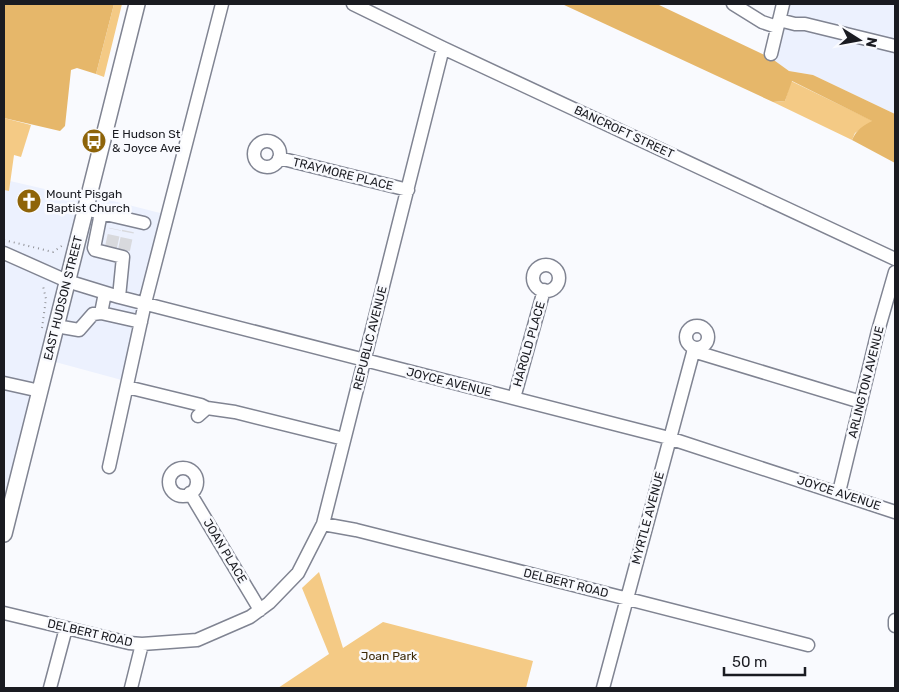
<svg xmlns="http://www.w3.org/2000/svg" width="899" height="692" font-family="Rubik,sans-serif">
	<rect width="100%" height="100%" fill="#f9fafe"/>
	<path fill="#ecf1fe" d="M784,4h111v110l-82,-39 -24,-4 -18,-13z
		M10,181l65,15 26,2 71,18 -43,166 -81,-22 -44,178v-348l5,1z"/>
	<path fill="#f4ca85" d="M114,4h8l-18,73 -8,-3z
		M791,81l82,40 -18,12 -3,7 -79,-38 12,-1z
		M4,118l27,7 -10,32 -7,-2 -5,36 -5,-1z
		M319,572l24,76 40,-26 150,39 -7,27h-248l51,-34 -27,-66z"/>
	<path fill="#e6b76a" d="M4,4h110l-18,70 -19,-6 -6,2 -6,56 -5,5 -56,-13z
		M562,4h95l114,54 18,13 24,4 82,39v49l-43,-23c5,-11 11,-14 20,-19l-80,-40 -7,20 -12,1z"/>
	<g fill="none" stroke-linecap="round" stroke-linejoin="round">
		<path stroke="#d8d9dd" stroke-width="12" stroke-dasharray="12 6" stroke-linecap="butt" d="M111,247l4,-18
			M124,250l4,-19"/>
		<defs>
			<path id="minor" d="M353,4l90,44 452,211
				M733,4l29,18 15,5
				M779,20l16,4h10l90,22
				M771,54l12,-50
				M254 154a13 13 0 1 1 26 0a13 13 0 1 1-26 0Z
				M279,158l129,32
				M85,209l16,4 -7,35 1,2 28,7 -4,40
				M101,213l43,10
				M4,253l63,28 52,16 550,141 226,74
				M533 278a13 13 0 1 1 26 0a13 13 0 1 1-26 0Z
				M105,293l-4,20 40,9
				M686 337a11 11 0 1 1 22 0a11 11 0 1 1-22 0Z
				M56,326l23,4 14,-16 8,-1
				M693,351l168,51
				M4,383l36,8
				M127,387l74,18 6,3
				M514,398l30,-108
				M198,416l9,-8 28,4 109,27
				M109,467l36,-164 77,-299
				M169 482a14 14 0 1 1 28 0a14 14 0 1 1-28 0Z
				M839,492l39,-161 17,-59
				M190,493l70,117
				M323,524l33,6 131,33 321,82
				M4,613l125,30 13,1 55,-4 53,-23 19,-14 29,-30 25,-49 120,-476
				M895,620v6
				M50,688l16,-60
				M131,688l11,-44
				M603,688l91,-339"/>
			<path id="major" d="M4,534l133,-530"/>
		</defs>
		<use href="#minor" stroke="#808492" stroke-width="15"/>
		<use href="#major" stroke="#808492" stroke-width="18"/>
		<path stroke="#919297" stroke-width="2" stroke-dasharray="1 4" stroke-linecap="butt" d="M4,240l49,12 10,-7
			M42,328l4,-29 -3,-13"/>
		<use href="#minor" stroke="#fff" stroke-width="12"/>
		<use href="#major" stroke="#fff" stroke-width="15"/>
	</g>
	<defs>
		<symbol id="bus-disc" viewBox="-11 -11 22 22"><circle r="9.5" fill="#8e6409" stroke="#f9fafe"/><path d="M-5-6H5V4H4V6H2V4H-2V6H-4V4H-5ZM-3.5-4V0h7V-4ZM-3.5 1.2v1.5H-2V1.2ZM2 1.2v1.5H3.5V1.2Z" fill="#fff"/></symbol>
		<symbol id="church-disc" viewBox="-11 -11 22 22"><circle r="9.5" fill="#8e6409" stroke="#f9fafe"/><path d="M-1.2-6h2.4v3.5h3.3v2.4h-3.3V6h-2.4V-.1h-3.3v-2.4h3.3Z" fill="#fff"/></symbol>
	</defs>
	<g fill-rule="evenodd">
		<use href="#bus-disc" x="80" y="127" width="28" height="28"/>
		<use href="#church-disc" x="15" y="187" width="28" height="28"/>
	</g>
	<g text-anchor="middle" stroke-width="5" stroke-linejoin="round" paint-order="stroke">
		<g font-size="12" fill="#1a1b21" stroke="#f9fafe">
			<text transform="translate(624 132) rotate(25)" y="4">BANCROFT STREET</text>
			<text transform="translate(343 174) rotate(14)" y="4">TRAYMORE PLACE</text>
			<text transform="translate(63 298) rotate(-76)" y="4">EAST HUDSON STREET</text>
			<text transform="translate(370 338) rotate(-76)" y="4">REPUBLIC AVENUE</text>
			<text transform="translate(529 344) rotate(-74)" y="4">HAROLD PLACE</text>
			<text transform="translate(449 382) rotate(14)" y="4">JOYCE AVENUE</text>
			<text transform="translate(866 382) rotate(-76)" y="4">ARLINGTON AVENUE</text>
			<text transform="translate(839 493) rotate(18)" y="4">JOYCE AVENUE</text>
			<text transform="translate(648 518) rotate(-75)" y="4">MYRTLE AVENUE</text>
			<text transform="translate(225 551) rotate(59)" y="4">JOAN PLACE</text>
			<text transform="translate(566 583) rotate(14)" y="4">DELBERT ROAD</text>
			<text transform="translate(90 633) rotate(13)" y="4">DELBERT ROAD</text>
		</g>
		<g font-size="12" fill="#1a1b21" stroke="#f9fafe" text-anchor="start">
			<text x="112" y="138">E Hudson St<tspan x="112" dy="14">&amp; Joyce Ave</tspan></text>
			<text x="46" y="198">Mount Pisgah<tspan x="46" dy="14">Baptist Church</tspan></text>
		</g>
		<g font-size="12" fill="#3d2a07" stroke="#f9fafe">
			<text x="389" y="660">Joan Park</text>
		</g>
	</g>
	<rect width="899" height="692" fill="none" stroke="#1a1b21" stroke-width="10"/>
	<g transform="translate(859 40) rotate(101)" stroke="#f9fafe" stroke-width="4" paint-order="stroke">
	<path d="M0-4L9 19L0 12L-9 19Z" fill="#1a1b21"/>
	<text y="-8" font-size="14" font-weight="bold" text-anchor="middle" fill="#1a1b21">N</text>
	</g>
	<path d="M724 667v8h81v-8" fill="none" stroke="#1a1b21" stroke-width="2.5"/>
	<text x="732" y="667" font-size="15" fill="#1a1b21" stroke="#f9fafe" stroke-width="4" paint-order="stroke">50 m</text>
</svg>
